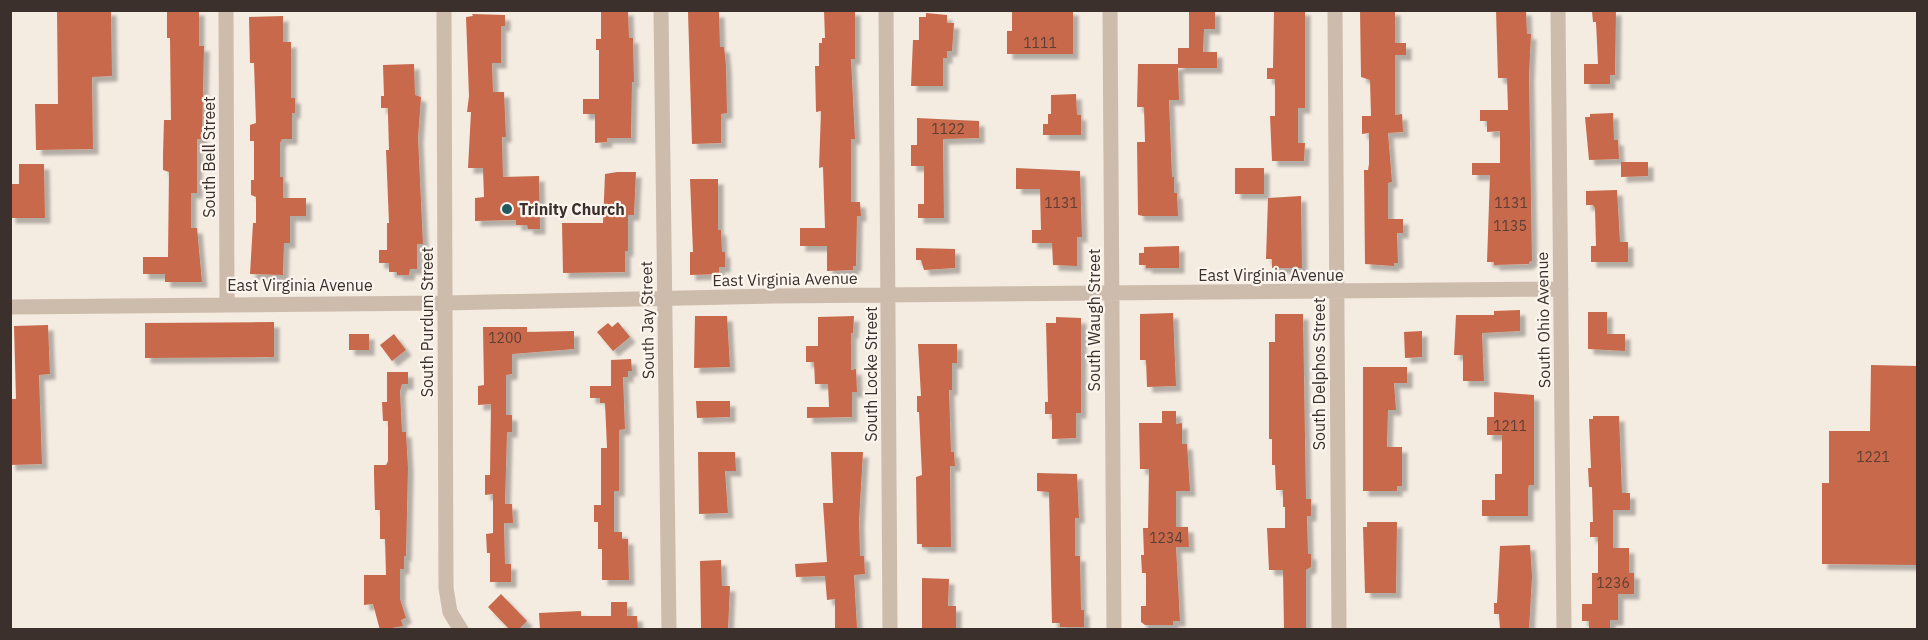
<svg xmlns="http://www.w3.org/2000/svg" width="1928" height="640" font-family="'IBM Plex Sans',sans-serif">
	<defs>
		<filter id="shadow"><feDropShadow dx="5.5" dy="5.5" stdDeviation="1.5" flood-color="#0004"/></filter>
	</defs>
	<rect width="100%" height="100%" fill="#f4ebe1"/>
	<path fill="#c8694b" filter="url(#shadow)" d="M57,10h54l1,66 -20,1 1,72 -57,1 -1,-46h23z
		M167,10h32v36h5l-2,93h-5v54h-6v35h6l5,54h-37v-8h-22v-17h25l1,-85 -6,-2v-15l1,-35h7l-1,-82h-3z
		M601,10h27l1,28h4l1,44h-2l-1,56h-24v4l-12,1v-29h-12v-15h16v-49h-3v-11h5z
		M824,10h31v49h-4l4,80h-4v63h9l1,14h-4l-1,50h-3v4l-26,1v-25h-27v-18h25l-2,-61 -4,1 2,-57 -5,1 -1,-46h4v-23h3v-5h3z
		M1012,10h61v44h-66v-23h5z
		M1189,10h26v19h-11l-1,23h14v16h-39l1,32h-10l3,77h2v16h3l1,23h-35l-5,-1 -1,-73h8l-1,-35h-7l1,-43h40v-16h11z
		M1274,10h31v98h-7v35h7l-1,18h-32l-2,-45h5v-37h-8v-11h6z
		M1360,10h35v33h11v12h-11v60l7,-1 1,18 -15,1 4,49 -4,1v36h15v14h-6l1,30h-4v3l-29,-2 -1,-94h4l1,-6v-31l-7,1v-18h9l-1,-36 -9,-3z
		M1496,10h30l1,24h4l-2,41 3,186 -3,1v2l-35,1v-3h-7l3,-87h-18v-12h28v-32l-13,1v-11h-7v-11h28l-1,-32h-9z
		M1616,10l-1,65h-5v9h-26v-20h14l-2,-42h-3l-1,-11z
		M688,12h31l1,35h4l2,19 1,47 -6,1v29l-29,1z
		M926,13l21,2v8h7l-2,28h-5v7h-4v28h-32l2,-46h6v-23h7z
		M472,14l33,1v11h-4v37h-9l1,29h11l2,45h-4l1,40 36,-1 1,53h-12l-1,-4h-11v-5l-41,1v-23l9,-1 -1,-29h-15l3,-56h-4l2,-16 -3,-79 7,-1z
		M283,16v26h8v56h4v15h-3v26h-10l-2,4v34h3v21h23v18h-16v27h-6l-1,32 -33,-1 3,-51h3v-26l-5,-2v-15h3v-39h-4v-16l6,-2 -2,-60h-4l-1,-46z
		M414,64l1,31 6,2 -3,41 5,106h-6v25h-7l-1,6h-12v-3h-8v-9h-10v-13h8v-27h2l-3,-73h3l-1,-34v-8h-7v-12h3l-1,-31z
		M1076,94l1,21h4v20h-38v-11h5v-10h3v-19z
		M1613,113l1,27h4l1,19 -30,1 -4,-43h5v-3z
		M917,118l62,3v17l-36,1 1,79h-26v-14h6v-38h-13v-21h6z
		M1621,162h27v14l-27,1z
		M19,164h25l1,54h-35v-34h9z
		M1016,168l64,3 2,66h-5v29l-24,-1 -1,-22h-20v-13h9l-1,-41h-24z
		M1235,168h29v26h-29z
		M617,172h19l-2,43h-6v36h-3v21l-62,1 -1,-50h41l2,-49z
		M690,179h28v51h3l1,22h3v15h-6v7l-29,1v-23h3z
		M1617,190l3,52h8v20h-37v-16h5l-1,-38 -2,-3h-7v-14z
		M1301,196l1,72h-30v-9h-6l2,-61z
		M1179,246v22h-33v-3h-7v-12h5v-6z
		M916,248l39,1v19l-31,2 -3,-10h-5z
		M1520,310v21l-38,2 2,48h-21v-26h-9l2,-40h38v-4z
		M1588,312h19v22h18v17l-37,-2z
		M1173,313l3,73 -29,1 -1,-27h-6v-46z
		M1275,314h28l3,185h5v17h-4l1,38h3v13l-5,3v60h-22l-1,-60h-14l-2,-42h18v-21h-2v-17h-7l-1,-25h-3v-26h-3v-97h6z
		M695,316h32l3,51 -36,1z
		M854,316l-1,17h-2v37l5,-1 1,23h-5v25l-45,1v-11h22l-1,-23h-13l-1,-22h-8v-16h12v-29z
		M1056,317l25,1v95h-5v25l-24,1v-25h-7v-12h3l-2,-79h10z
		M274,322v35l-129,1v-35z
		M618,322l12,15 -17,14 -16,-19 11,-9 4,4z
		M48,325l2,49 -11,1 3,89 -32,1v-66h6l-2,-73z
		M483,327h44v5l47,-1v18l-62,5v20l-6,1v40h6v17h-5l-2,72h7l1,19h-9l1,41h6v18h-21v-29h-3l-1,-19 7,-1v-39l-8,1v-20h5l1,-71 -13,1v-19l6,-1z
		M1422,331v26l-17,1 -1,-26z
		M349,334h20v16h-20z
		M394,334l12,16 -14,11 -12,-16z
		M918,344h39v19h-5v27h-3l2,62h3l1,14h-5l1,81h-29v-3h-5l-1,-67 6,-2 -3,-63h-2v-16h4z
		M631,359l1,12h-4v6h-5l2,52 -6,1v61h-5v41h8v7h6l1,41h-27v-31h-4v-27h-4v-17h7v-57h6l-2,-45h-5v-5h-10v-12h21v-26z
		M1871,365l46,1v199l-95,-1v-81h7v-52h41z
		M1363,367h44v16h-13l2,27h-8l-1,37h15v39h-5v5h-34z
		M387,372h21v12h-6l-2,7 2,41h4l2,36 -2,88h-2v13h-4v30l6,19 -5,2 2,6 -23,4 -7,-26 -9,1v-30h22l-1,-36h-5v-29h-5l-1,-36v-9h12l2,-4v-40h-5l-1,-19h5z
		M1494,392l40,3v90h-5l-1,4v27h-46v-16h13v-26h7v-39h-15v-18h7z
		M696,401h34v16l-33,1z
		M1162,411h14v13l6,-1v21h5l3,47h-14v36h12l1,20h-13l4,74h-7v4h-28l-4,-3v-16h5v-33h-4l-1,-18h3l-1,-27h5l1,-59h-9l-1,-46h23z
		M1593,416h26l3,77h8v17h-17v38h16v25h5v21h-16v26h-8v10h-21v-9h-7v-17h10v-31h6v-36h-8v-15h3l-1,-35h-3l-1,-19h3l-2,-49h4z
		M698,452h37l1,19h-11l3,42 -29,1z
		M831,452h32l-4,69 1,35h4l1,18 -11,1 3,53h-22v-29l-8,1 -2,-24 -29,1 -1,-13 32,-2 -4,-59h10z
		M1037,473l40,1 2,44h-4v38h5l1,54h3v17h-24v-4h-8l-3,-131 -12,-1z
		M1367,522h30l-1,71h-31l-2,-66h4z
		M1530,545l2,31 -3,54h-29l-1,-16h-5v-11h3l3,-57z
		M721,560l1,26h8l-2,43 -27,-1 -1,-67z
		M922,578l27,1 -1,27h8v24h-34z
		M501,594l26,27 -9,9h-8l-22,-23z
		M611,602h16v14h10l1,14h-98l-1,-17 42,-2v5h30z"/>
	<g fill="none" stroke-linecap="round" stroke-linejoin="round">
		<path stroke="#cdbbac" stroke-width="15" d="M226,10l1,293
			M444,10l2,578 4,24 11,18
			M661,10l8,620
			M886,10l4,620
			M1110,10l4,620
			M1335,10l4,620
			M1558,10l6,620
			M10,307l435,-4 329,-7 787,-7"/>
	</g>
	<circle fill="#1f5a5e" stroke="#fbf5ee" stroke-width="2" cx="507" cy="209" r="6"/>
	<g text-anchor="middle" stroke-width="4.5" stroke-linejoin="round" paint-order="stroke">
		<g font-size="14" fill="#5e3e33">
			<text x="1040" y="48">1111</text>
			<text x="948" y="134">1122</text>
			<text x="1061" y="208">1131</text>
			<text x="1511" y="208">1131</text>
			<text x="1510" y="231">1135</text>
			<text x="505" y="343">1200</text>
			<text x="1510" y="431">1211</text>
			<text x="1873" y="462">1221</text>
			<text x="1166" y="543">1234</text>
			<text x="1613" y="588">1236</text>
		</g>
		<g font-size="16" fill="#3b302b" stroke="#fbf5ee">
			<text transform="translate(209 157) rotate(-90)" y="6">South Bell Street</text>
			<text x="1271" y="281">East Virginia Avenue</text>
			<text transform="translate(785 279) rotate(-1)" y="6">East Virginia Avenue</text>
			<text x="300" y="291">East Virginia Avenue</text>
			<text transform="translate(647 320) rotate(-91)" y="6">South Jay Street</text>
			<text transform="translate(1094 320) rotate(-90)" y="6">South Waugh Street</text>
			<text transform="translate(1543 320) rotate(-91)" y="6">South Ohio Avenue</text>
			<text transform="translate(427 322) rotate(-90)" y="6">South Purdum Street</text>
			<text transform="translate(871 374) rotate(-90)" y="6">South Locke Street</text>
			<text transform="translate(1319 374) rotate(-90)" y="6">South Delphos Street</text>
		</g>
		<g font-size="16" font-weight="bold" fill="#3b302b" stroke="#fbf5ee" text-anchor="start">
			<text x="519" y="215">Trinity Church</text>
		</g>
	</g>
	<rect width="1928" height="640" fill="none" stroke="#3b302b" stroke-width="24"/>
</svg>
